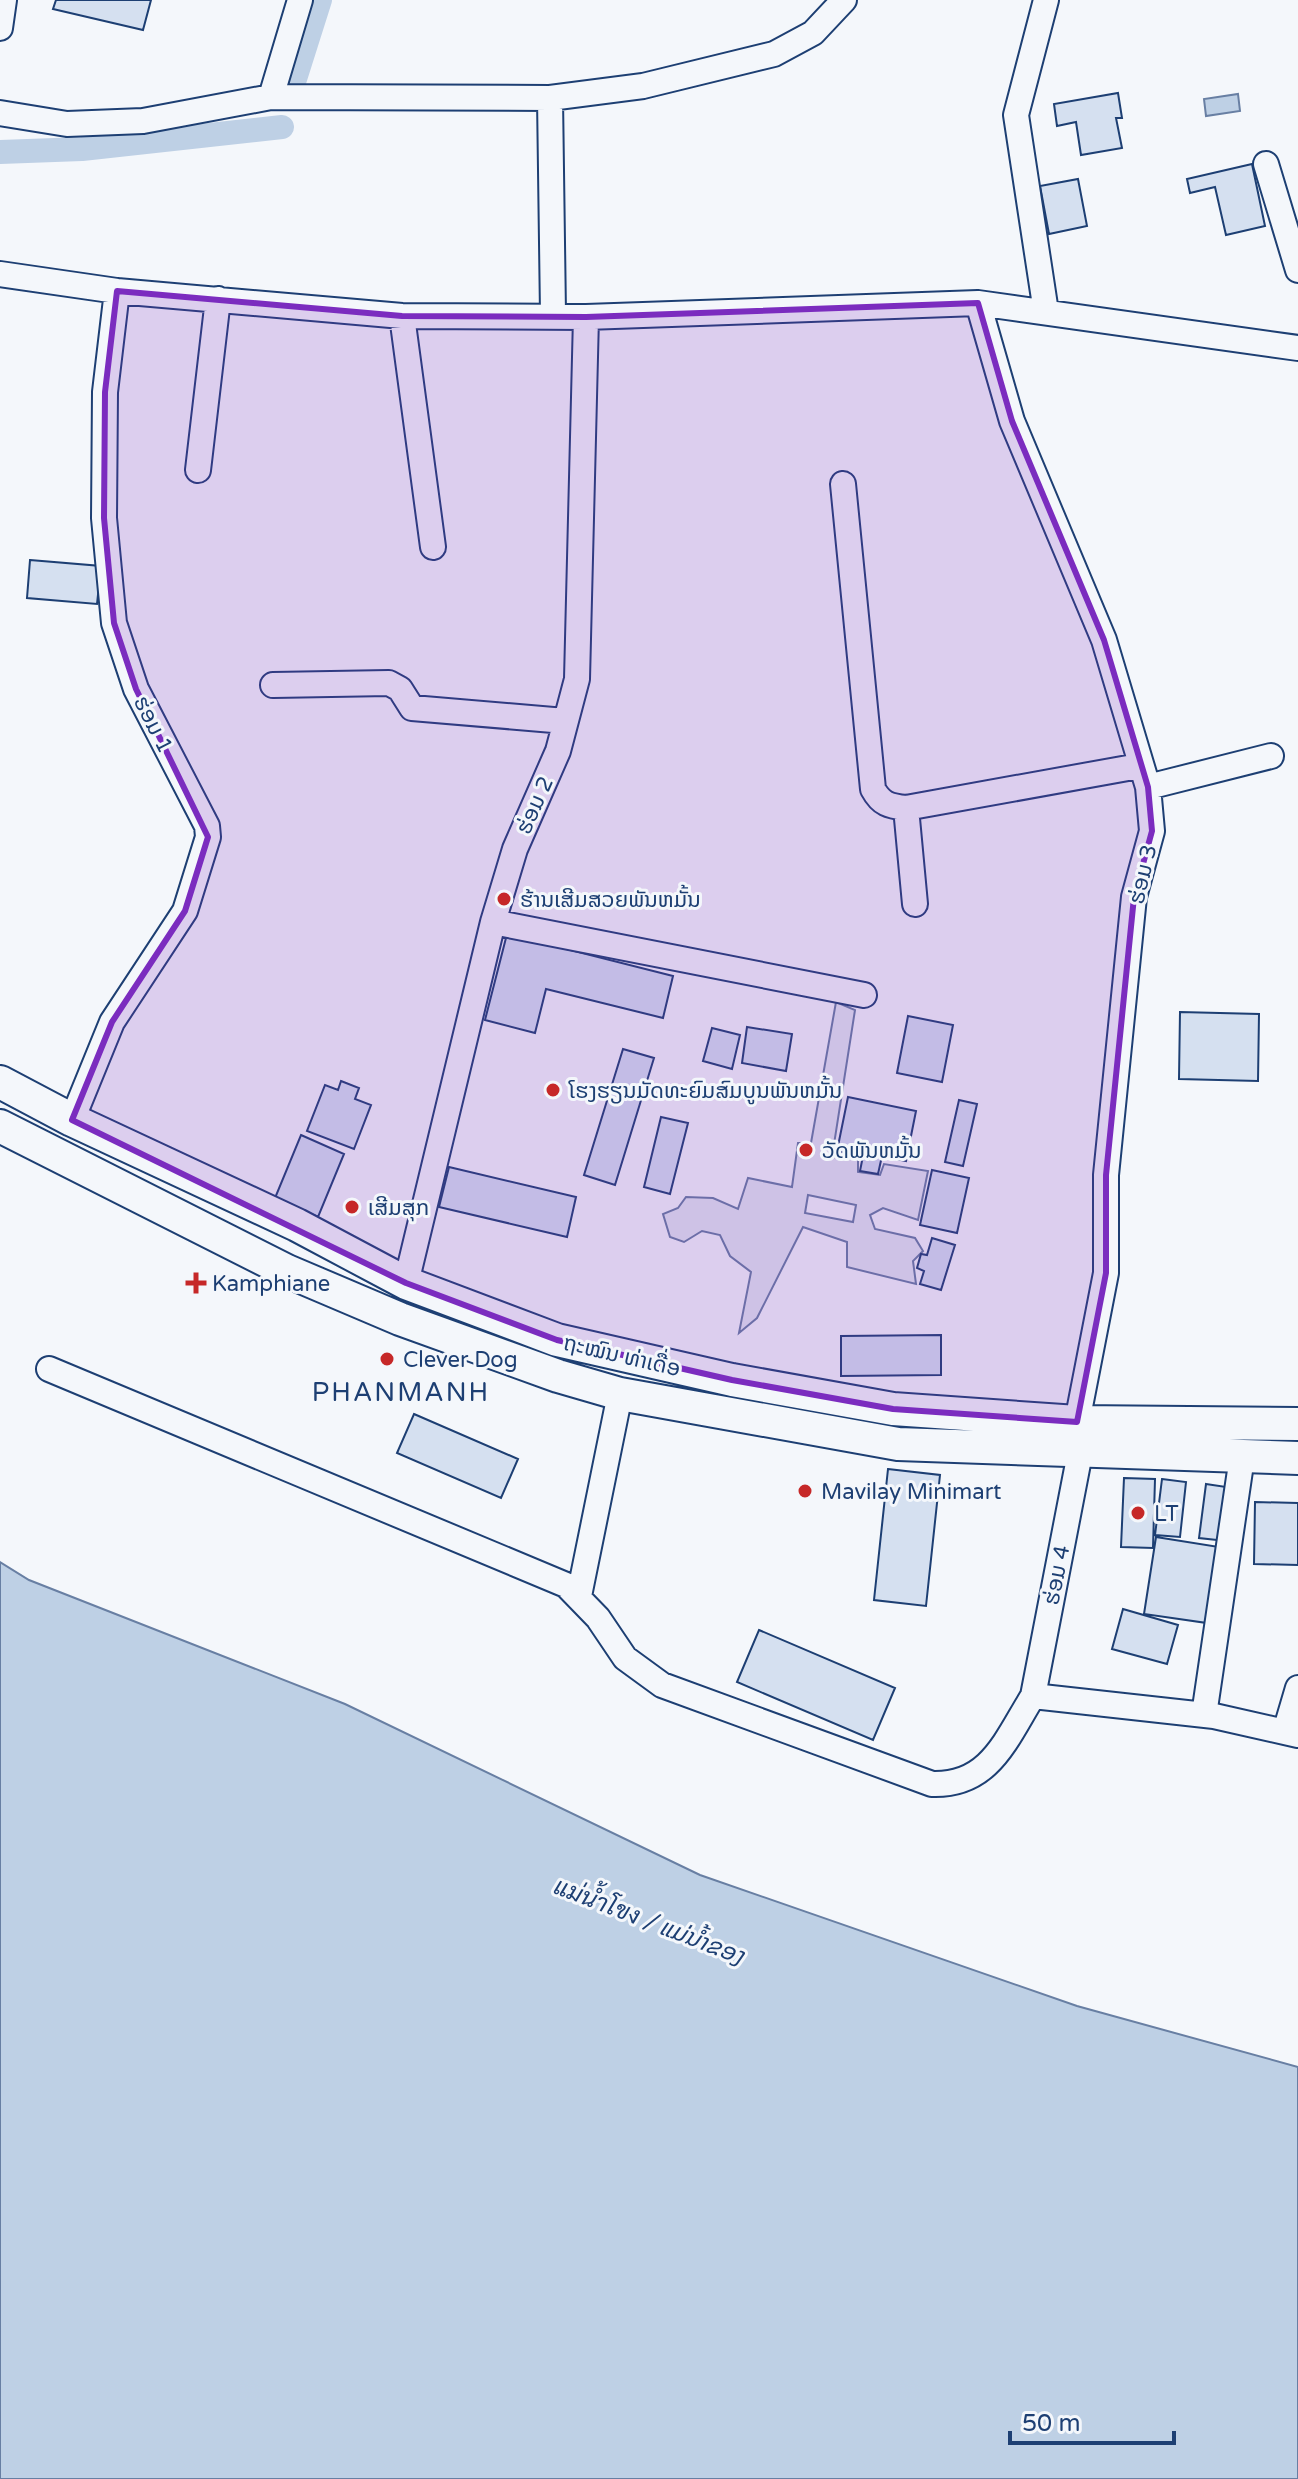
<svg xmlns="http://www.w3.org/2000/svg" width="1298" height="2479" font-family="'Varela Round','Noto Sans Lao',Sarabun,sans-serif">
	<rect width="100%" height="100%" fill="#f4f7fb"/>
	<path fill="#e3e8f0" stroke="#687fa3" stroke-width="2" fill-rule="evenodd" d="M836,1002l19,8 -23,147 26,2v13l22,3 4,-11 44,7 -10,49 -35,-12 -13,7 5,14 40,9 8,13 -10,10 3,23 -69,-17v-25l-44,-15 -46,91 -18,15 12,-61 -21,-16 -10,-21 -18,-4 -18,11 -14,-5 -7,-23 15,-6 8,-11 27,1 25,11 10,-31 44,9 6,-44h13zM808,1195l48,10 -3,17 -48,-9z"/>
	<path fill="#bed0e5" stroke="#687fa3" stroke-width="2" d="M1238,94l2,17 -34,5 -2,-17z
		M0,1562l29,18 316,124 355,171 377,131 221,61v412h-1298z"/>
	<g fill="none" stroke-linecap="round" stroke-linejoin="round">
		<path stroke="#bed0e5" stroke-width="24" d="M295,79l25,-79
			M0,152l82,-3 200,-22"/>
	</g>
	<path fill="#d5e0f0" stroke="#1d3f73" stroke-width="2" d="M56,0h95l-8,30 -90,-21z
		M1118,93l4,25h-6l6,30 -41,7 -5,-33 -19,4 -3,-22z
		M1252,164l13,62 -39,9 -11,-48 -25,6 -3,-14z
		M1078,179l9,47 -38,8 -9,-48z
		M30,560l71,6 -4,38 -70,-6z
		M507,934l166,42 -10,42 -117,-29 -11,44 -50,-13z
		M1180,1012l79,2 -1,67 -79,-2z
		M908,1016l45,9 -11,57 -45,-9z
		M747,1027l45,7 -6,37 -44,-8z
		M712,1028l28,7 -8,34 -29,-8z
		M623,1049l31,9 -39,127 -31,-10z
		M341,1081l18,7 -4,11 16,6 -17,44 -47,-18 18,-46 13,5z
		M848,1097l68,14 -10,50 -24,-5 -4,18 -18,-3 3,-15 -26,-5z
		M959,1100l18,4 -14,62 -18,-4z
		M661,1117l27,6 -18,71 -26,-7z
		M301,1135l43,19 -26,63 -43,-19z
		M449,1167l127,30 -9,40 -128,-30z
		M932,1170l37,8 -12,55 -37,-8z
		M932,1238l23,7 -14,45 -21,-6 4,-13 -7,-3 4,-14 6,1z
		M941,1335v40l-100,1v-40z
		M414,1414l104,45 -17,39 -104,-45z
		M888,1469l52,6 -14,131 -52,-6z
		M1124,1478l31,1 -2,69 -32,-1z
		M1162,1479l24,3 -6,55 -25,-2z
		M1206,1484l27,4 -7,53 -27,-3z
		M1255,1502l43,1v62l-44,-1z
		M1156,1537l63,10 -12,76 -63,-9z
		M1123,1609l55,16 -11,39 -55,-15z
		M759,1630l136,58 -22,52 -136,-58z"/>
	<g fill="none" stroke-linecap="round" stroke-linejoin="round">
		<defs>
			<path id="minor" d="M0,28l4,-28
				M271,97l29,-97
				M550,98l3,216
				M0,113l67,11 76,-3 128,-24 279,1 93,-12 131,-32 39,-21 31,-33
				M1266,164l32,106
				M0,274l117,17 285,25 184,1 392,-14 320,45
				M978,303l34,118 92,219 44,147 4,44 -18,66 -28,278v98l-29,149
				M1046,312l-30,-197 30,-115
				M402,316l31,231
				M198,470l20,-171
				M843,484l30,305c8,15 16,17 33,19l233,-42
				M273,685l116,-2 11,6 12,19 153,13
				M1148,787l123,-31
				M906,808l9,96
				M493,922l371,73
				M72,1120l40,-98 73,-111 23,-74 -1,-11 -71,-137 -22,-66 -10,-105 1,-126 12,-101
				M406,1283l87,-361 22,-73 43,-98 19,-72 9,-362
				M49,1369l517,216 32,33 27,40 37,27 270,99c58,2 74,-45 101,-88l181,20 84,19
				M579,1596l41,-202
				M1033,1696l47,-243
				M1204,1715l38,-258
				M1285,1732l13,-44"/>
			<path id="major" d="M0,1082l72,38 225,105 109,58 151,57 175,40 161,29 184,13 221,2
				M0,1126l287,145 113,48 158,57 62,18 278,50 400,14"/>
		</defs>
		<use href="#minor" stroke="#1d3f73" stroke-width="28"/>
		<use href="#major" stroke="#1d3f73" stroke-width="36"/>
		<use href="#minor" stroke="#f4f7fb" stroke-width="24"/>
		<use href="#major" stroke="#f4f7fb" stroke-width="32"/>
	</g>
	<path fill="#7b2cbf" fill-opacity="0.2" stroke="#7b2cbf" stroke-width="6" stroke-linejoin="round" d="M117,291l285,25 184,1 392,-14 34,118 92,219 44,147 4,44 -18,66 -28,278v98l-29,149 -184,-13 -161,-29 -175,-40 -151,-57 -334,-163 40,-98 73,-111 23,-74 -72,-148 -22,-66 -10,-105 1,-126z"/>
	<g fill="#c62828" stroke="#f4f7fb" stroke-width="3">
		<circle cx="504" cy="899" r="8"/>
		<circle cx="553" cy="1090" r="8"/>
		<circle cx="806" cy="1150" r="8"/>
		<circle cx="352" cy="1207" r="8"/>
		<path d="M192 1271h8v8h8v8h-8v8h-8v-8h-8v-8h8z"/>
		<circle cx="387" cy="1359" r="8"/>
		<circle cx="805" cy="1491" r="8"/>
		<circle cx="1138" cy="1513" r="8"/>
	</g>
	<g text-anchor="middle" stroke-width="6" stroke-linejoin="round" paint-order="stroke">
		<g font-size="22" fill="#1d3f73" stroke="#f4f7fb">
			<text transform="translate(154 724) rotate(63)" y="8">ຮ່ອມ 1</text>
			<text transform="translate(534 805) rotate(-66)" y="8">ຮ່ອມ 2</text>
			<text transform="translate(1142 874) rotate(-77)" y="8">ຮ່ອມ 3</text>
			<text transform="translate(622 1355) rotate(13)" y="8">ຖະໝົນ ທ່າເດື່ອ</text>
			<text transform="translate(1056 1575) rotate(-79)" y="8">ຮ່ອມ 4</text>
		</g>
		<g font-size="22" fill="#1d3f73" stroke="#f4f7fb" text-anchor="start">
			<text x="520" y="907">ຮ້ານເສີມສວຍພັນຫມັ້ນ</text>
			<text x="569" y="1098">ໂຮງຮຽນມັດທະຍົມສົມບູນພັນຫມັ້ນ</text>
			<text x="822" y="1158">ວັດພັນຫມັ້ນ</text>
			<text x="368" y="1215">ເສີມສຸກ</text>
			<text x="212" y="1291">Kamphiane</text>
			<text x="403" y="1367">Clever Dog</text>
			<text x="821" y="1499">Mavilay Minimart</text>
			<text x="1154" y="1521">LT</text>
		</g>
		<g font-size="24" font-style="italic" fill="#1d3f73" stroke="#f4f7fb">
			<text transform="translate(649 1921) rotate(21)" y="8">แม่น้ำโขง / ແມ່ນ້ຳຂອງ</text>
		</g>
		<g font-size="26" letter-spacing="2" fill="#1d3f73" stroke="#f4f7fb">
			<text x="401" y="1401">PHANMANH</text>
		</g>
	</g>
	<path d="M1010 2431v12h164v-12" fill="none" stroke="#1d3f73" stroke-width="4"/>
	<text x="1022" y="2431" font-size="24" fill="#1d3f73" stroke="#f4f7fb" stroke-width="6" paint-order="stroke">50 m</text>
</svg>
